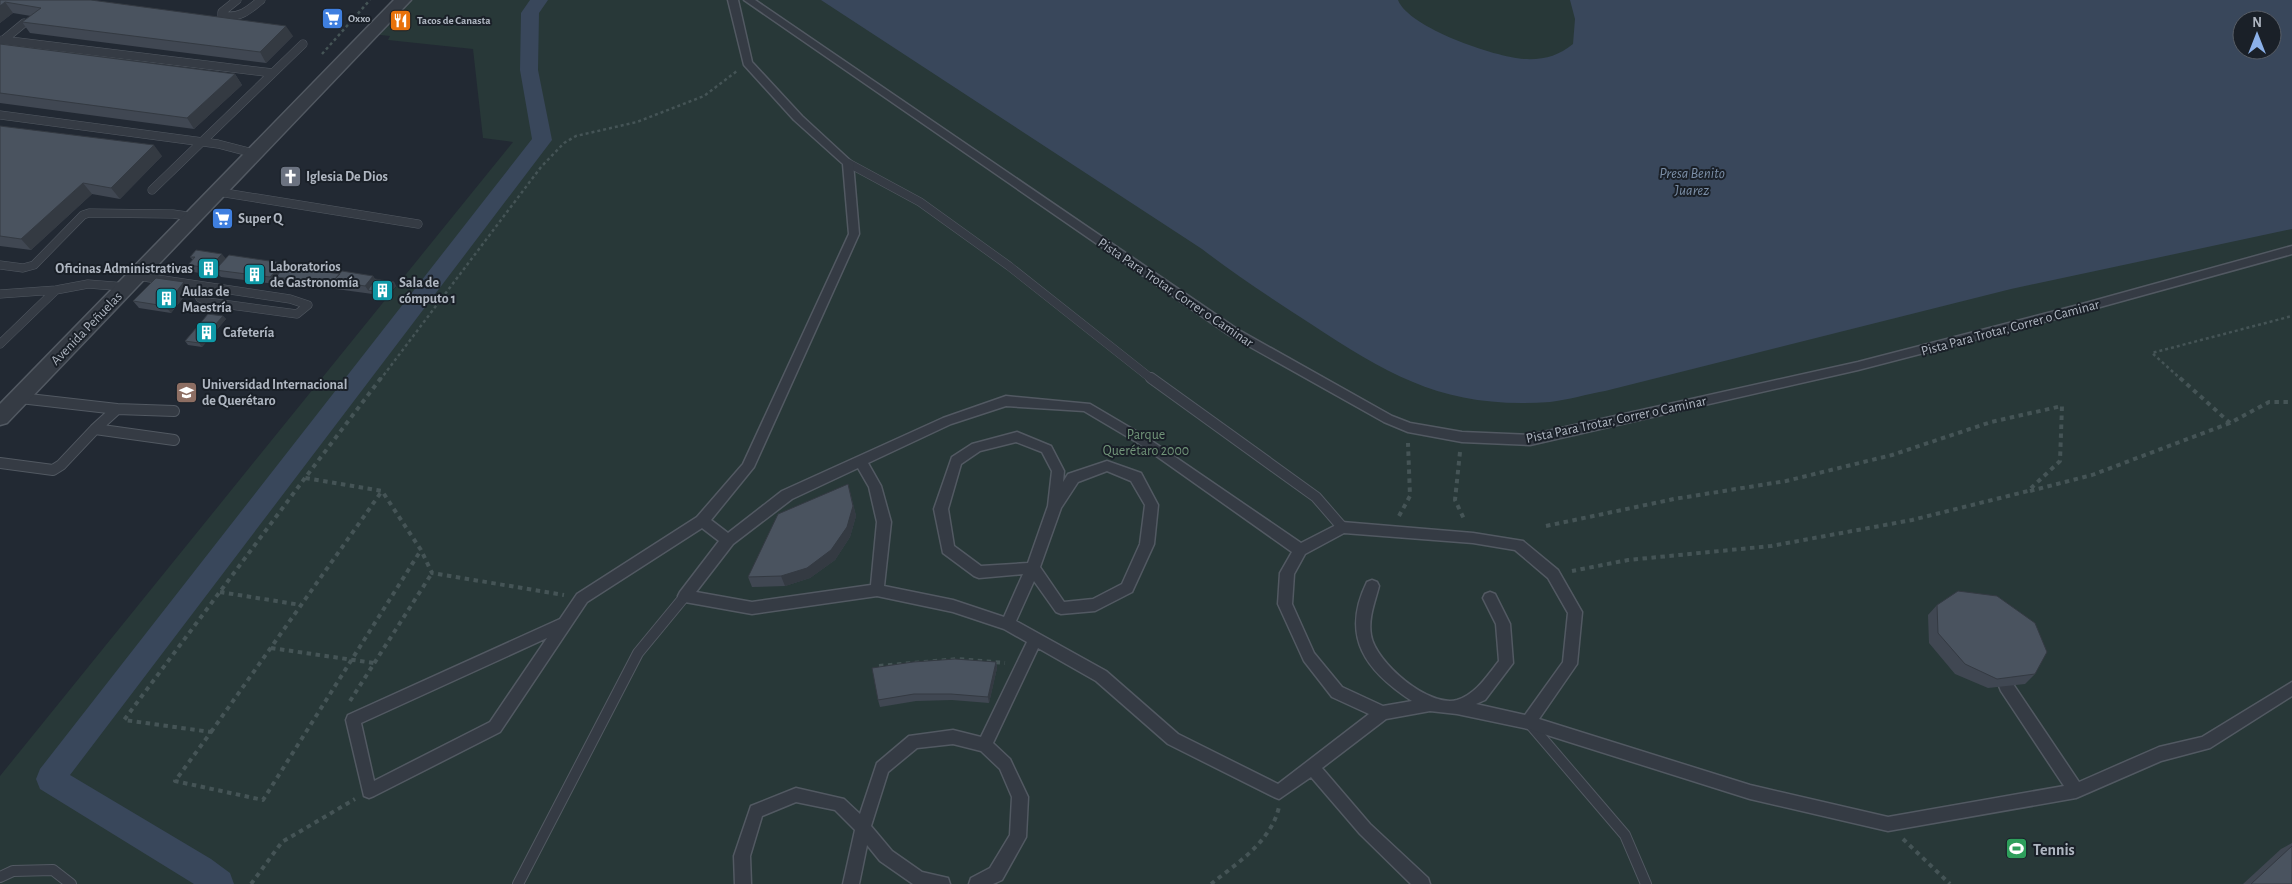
<svg xmlns="http://www.w3.org/2000/svg" width="2292" height="884" font-family="'Alegreya Sans',sans-serif">
	<rect width="100%" height="100%" fill="#222933"/>
	<path fill="#283838" fill-rule="evenodd" d="M400,0h1892v884h-2292v-108l513,-634 -30,-4 -10,-89 -85,-9 2,-4 -19,-2zM2242,20h30v30h-30z"/>
	<path fill="#39475b" fill-rule="evenodd" d="M821,0h577c11,28 97,57 126,59 20,1 34,-3 49,-15l2,-25 -5,-19h722v229l-281,60 -406,102c-18,3 -37,9 -55,11 -103,7 -157,-24 -239,-78 -37,-24 -74,-48 -109,-75zM2242,20h30v30h-30z"/>
	<g fill="none" stroke-linecap="round" stroke-linejoin="round">
		<path fill="#39475b" fill-rule="evenodd" d="M530,0h18l-9,13 -1,57 14,70 -482,635 141,84 19,14 4,11h-40l-154,-95 -4,-10 4,-10 492,-630 -12,-69 1,-57z"/>
		<defs>
			<path id="service-far1" d="M237,0l-15,12v4c18,2 26,-5 39,-16
				M2,40l271,33
				M1,42l23,-19
				M0,115l218,29 38,10
				M848,163l72,39 89,64 144,114
				M152,190l151,-146
				M219,192l199,32
				M0,265l23,3 11,-3 49,-50 6,-2 84,1 21,3
				M137,276l153,23 18,6 -11,9 -89,-12 -8,-4 -7,-13
				M0,294l56,-4 32,-6 38,3
				M0,344l56,-54"/>
			<path id="service" d="M1151,378l165,119 26,30
				M20,398l97,11
				M95,429l22,-20 57,2
				M0,463l53,7 8,-5 34,-36 79,11
				M1530,724l95,111 21,49
				M0,877l13,-6 40,-1 18,14
				M518,884l120,-231 47,-57"/>
			<path id="pedestrian" d="M728,0h10l14,62 50,54 51,47 6,71 -105,233 -43,53 17,13 54,-42 161,-73 63,-22 84,8 56,33 155,106 41,-21 131,11 50,8 35,29 24,42 -5,52 -38,55 211,66 138,32 176,-31 -63,-95 -2,-5 2,-5 5,-1 5,1 68,101 80,-35 43,-10 90,-55v14l-82,52 -49,13 -85,37 -188,33 -138,-32 -222,-70 -71,-15 -27,-3 -44,8 -64,49 48,56 58,54 2,6h-19l-51,-50 -49,-57 -32,22 -5,-2 -106,-53 -72,-63 -58,-33 -45,95 17,16 18,38 -2,40 -24,43 -9,4h-24l2,-6 19,-10 20,-33 2,-38 -12,-28 -19,-18 -28,-7 -36,4 -29,24 -17,54 21,25 30,21 26,6 2,6h-37l-33,-23 -13,-16 -8,39h-16l12,-54 -20,-20 -39,-8 -34,14 -12,40 1,28h-16l-1,-28 17,-50 45,-18 48,11 16,15 17,-51 32,-27 44,-6 28,7 46,-95 -23,-13 -51,-17 -76,-16 -125,18 -67,-12 -5,-2 -2,-4 2,-4 39,-51 -17,-13 -115,74 -87,130 -126,64 -5,2 -5,-2 -18,-76 2,-5 212,-96 17,-25 120,-77 46,-53 106,-230 -6,-70 -49,-44 -50,-55zM1006,406l78,5 54,32 154,109 -12,21 -2,31 26,57 28,36 37,17 -91,70 -100,-50 -72,-63 -90,-50 18,-40 22,31 5,2 34,-3 37,-19 22,-48 4,-39 -17,-32 -34,-12 -39,13 -5,8 1,-11 -13,-25 -34,-14 -45,12 -20,13 -18,52 9,44 31,23 5,2 44,-4 -19,43 -51,-17 -69,-14 7,-64 -10,-36 -13,-23 83,-39zM1016,442l26,10 10,19 -4,35 -20,57 -47,3 -27,-20 -6,-37 13,-45 19,-13zM858,468l11,19 8,35 -6,63 -119,17 -56,-10 37,-48 59,-45zM1107,471l24,10 14,24 -5,39 -18,40 -29,15 -29,3 -24,-35 21,-59 17,-26zM1344,533l129,10 42,7 33,28 20,35 -5,49 -38,53 -49,-11 9,-4 28,-37 -3,-39 -15,-30 -5,-2 -5,2 -2,4 13,26 3,37c-12,15 -23,33 -42,39 -28,8 -82,-38 -86,-65 -3,-17 4,-33 8,-49l-2,-4 -5,-2 -5,2c-27,55 -1,89 45,119l-29,5 -41,-19 -28,-34 -22,-49 2,-30 11,-20zM547,638l-57,84 -116,59 -13,-58z
				M744,0h11l482,329 155,87 18,7 52,9 68,3 328,-73 224,-58 210,-58v8l-210,58 -224,58 -328,75 -68,-3 -54,-10 -24,-10 -155,-87z"/>
			<path id="tertiary" d="M394,0h17l-404,423 -7,2v-21z"/>
		</defs>
		<use href="#service-far1" stroke="#525962" stroke-width="9"/>
		<use href="#service" stroke="#525962" stroke-width="12"/>
		<use href="#pedestrian" stroke="#525962" stroke-width="3"/>
		<use href="#tertiary" stroke="#525962" stroke-width="3"/>
		<path stroke="#455456" stroke-width="2.5" stroke-dasharray="3 3" stroke-linecap="butt" d="M322,54l48,-54
			M380,380l161,-213 23,-24 12,-7 61,-14 67,-26 33,-25
			M2182,380l-30,-27 140,-37"/>
		<path stroke="#455456" stroke-width="4" stroke-dasharray="4.5 4.5" stroke-linecap="butt" d="M381,378l-76,100 77,13 39,59 11,23 132,22
			M2180,378l50,45 39,-21h23
			M1460,452l-5,48 10,21
			M305,478l-181,242 87,12 -36,49 88,19 158,-250
			M2030,491l62,-16 138,-52
			M1399,516l11,-20 -2,-53
			M1546,526l128,-27 112,-18 106,-26 99,-33 71,-16 -2,55 -32,30 -116,29 -141,26 -143,14 -56,11
			M220,592l81,13
			M271,648l103,15
			M879,666l79,-7 47,4
			M350,701l82,-128
			M211,732l171,-241
			M1903,839l47,45
			M251,884l31,-42 73,-43
			M1211,884c26,-21 60,-42 68,-77"/>
		<use href="#service-far1" stroke="#353b44" stroke-width="8"/>
		<use href="#service" stroke="#353b44" stroke-width="10"/>
		<use href="#pedestrian" fill="#353b44" fill-rule="evenodd"/>
		<use href="#tertiary" fill="#353b44" fill-rule="evenodd"/>
	</g>
	<path fill="#404752" d="M0,0l293,36 -27,27 -236,-30 -8,-11 9,-6 -18,-3 -13,10z
		M0,44l235,30 7,11 -48,44 -194,-26z
		M0,126l162,30 -42,43 -28,-5 -61,56 -31,-4z
		M190,257l93,6 2,3 55,8 33,2 2,3 19,3 2,4 -9,10 -109,-15 -3,3 -54,-7 -4,-4 -3,3 -20,-4 -6,-7 5,-5z
		M184,282l6,7 -19,24 -32,-5 -6,-7z
		M223,316l3,3 -24,28 -14,-2 -3,-4z
		M848,484l8,32 -6,21 -15,23 -25,18 -25,8 -33,1 -4,-10z
		M1937,605l98,69 -10,10 -37,4 -33,-14 -26,-31 -1,-28z
		M996,662l1,6 -8,35 -37,-3 -36,1 -36,6 -2,-7z
		M2292,843v41h-49l38,-35z"/>
	<path fill="#343a42" d="M5,2l8,11 -13,10v-17z
		M286,26l7,10 -27,27 -6,-11z
		M235,74l7,11 -48,44 -7,-11z
		M154,145l8,11 -42,43 -9,-11z
		M83,183l9,11 -61,56 -10,-11z
		M222,254l6,7 -13,9 2,3 -3,3 -5,-8z
		M283,263l5,7 -12,7 2,4 -3,3 -5,-7z
		M373,276l5,7 -10,7 -3,-4z
		M184,282l6,7 -19,24 -6,-7z
		M394,282l2,4 -9,10 -2,-3z
		M223,316l3,3 -24,28 -3,-4z
		M848,484l8,32 -6,21 -15,23 -25,18 -25,8 -4,-10z
		M996,662l1,6 -8,35 -1,-6z"/>
	<path fill="#4a535f" stroke="#343a42" d="M0,0h91l195,26 -26,26 -238,-30 19,-14 -36,-6 -5,4z
		M0,44l235,30 -48,44 -187,-25z
		M0,126l154,19 -43,43 -28,-5 -62,56 -21,-3z
		M196,250l26,4 -13,14 -21,-3 7,-8h-5z
		M229,255l54,8 -13,14 -55,-7z
		M285,266l55,8 -7,7 2,4 -59,-8z
		M342,271l31,5 -8,10 -32,-5z
		M156,278l28,4 -19,24 -32,-5z
		M375,279l19,3 -9,11 -17,-3z
		M208,314l15,2 -24,27 -14,-2z
		M848,484l5,22 -6,21 -16,23 -24,18 -26,8 -33,1 30,-63z
		M1958,591l39,5 38,27 12,29 -12,22 -38,5 -32,-15 -27,-31 -1,-28z
		M955,659l41,3 -8,35 -37,-3h-37l-36,6 -6,-32 41,-6z
		M2292,846v38h-41z"/>
	<defs>
		<symbol id="supermarket-square" viewBox="-11 -11 22 22"><rect x="-9" y="-9" width="18" height="18" rx="4" fill="#3f7fe0" stroke="#1a2028"/><path d="M-6-5.5h2.5l.6 2H6L4.5 2H-2.5L-4.4-4H-6ZM-1.5 3.2a1.3 1.3 0 1 0 .1 0ZM3 3.2a1.3 1.3 0 1 0 .1 0Z" fill="#fff"/></symbol>
		<symbol id="restaurant-square" viewBox="-11 -11 22 22"><rect x="-9" y="-9" width="18" height="18" rx="4" fill="#e8710a" stroke="#1a2028"/><path d="M-5-6h1v4h1v-4h1v4h1v-4h1v5L-1.5 .5V6h-2V.5L-5-1ZM5-6V6H3V1.5H1.5Q1.5-4 5-6Z" fill="#fff"/></symbol>
		<symbol id="church-square" viewBox="-11 -11 22 22"><rect x="-9" y="-9" width="18" height="18" rx="4" fill="#6b7280" stroke="#1a2028"/><path d="M-1.2-6h2.4v3.5h3.3v2.4h-3.3V6h-2.4V-.1h-3.3v-2.4h3.3Z" fill="#fff"/></symbol>
		<symbol id="building-square" viewBox="-11 -11 22 22"><rect x="-9" y="-9" width="18" height="18" rx="4" fill="#0f9aa8" stroke="#1a2028"/><path d="M-4-6H4V6H1V3H-1V6H-4ZM-2.5-4.3h1.7v1.8h-1.7ZM.8-4.3h1.7v1.8H.8ZM-2.5-1h1.7V.8h-1.7ZM.8-1h1.7V.8H.8Z" fill="#fff"/></symbol>
		<symbol id="university-square" viewBox="-11 -11 22 22"><rect x="-9" y="-9" width="18" height="18" rx="4" fill="#8d6e63" stroke="#1a2028"/><path d="M0-5L7-2L0 1L-7-2ZM-4 1L0 2.5L4 1V4Q0 6-4 4Z" fill="#fff"/></symbol>
		<symbol id="stadium-square" viewBox="-11 -11 22 22"><rect x="-9" y="-9" width="18" height="18" rx="4" fill="#2e9e5b" stroke="#1a2028"/><path d="M0-5a6.5 5 0 1 0 0 10a6.5 5 0 1 0 0-10ZM-3.5-1.8h7v3.6h-7Z" fill="#fff"/></symbol>
	</defs>
	<g fill-rule="evenodd">
		<use href="#supermarket-square" x="320" y="6" width="25" height="25"/>
		<use href="#restaurant-square" x="388" y="8" width="25" height="25"/>
		<use href="#church-square" x="278" y="164" width="25" height="25"/>
		<use href="#supermarket-square" x="210" y="206" width="25" height="25"/>
		<use href="#building-square" x="196" y="256" width="25" height="25"/>
		<use href="#building-square" x="242" y="262" width="25" height="25"/>
		<use href="#building-square" x="370" y="278" width="25" height="25"/>
		<use href="#building-square" x="154" y="286" width="25" height="25"/>
		<use href="#building-square" x="194" y="320" width="25" height="25"/>
		<use href="#university-square" x="174" y="380" width="25" height="25"/>
		<use href="#stadium-square" x="2004" y="836" width="25" height="25"/>
	</g>
	<g text-anchor="middle" stroke-width="4" stroke-linejoin="round" paint-order="stroke">
		<g font-size="11" font-weight="bold" fill="#afb6c1" stroke="#1a2028" text-anchor="start">
			<text x="348" y="22">Oxxo</text>
			<text x="417" y="24">Tacos de Canasta</text>
		</g>
		<g font-size="14" font-weight="bold" fill="#afb6c1" stroke="#1a2028" text-anchor="start">
			<text x="306" y="181">Iglesia De Dios</text>
			<text x="238" y="223">Super Q</text>
			<text x="270" y="271">Laboratorios<tspan x="270" dy="16">de Gastronomía</tspan></text>
			<text x="193" y="273" text-anchor="end">Oficinas Administrativas</text>
			<text x="399" y="287">Sala de<tspan x="399" dy="16">cómputo 1</tspan></text>
			<text x="182" y="296">Aulas de<tspan x="182" dy="16">Maestría</tspan></text>
			<text x="223" y="337">Cafetería</text>
			<text x="202" y="389">Universidad Internacional<tspan x="202" dy="16">de Querétaro</tspan></text>
		</g>
		<g font-size="14" fill="#afb6c1" stroke="#1a2028">
			<text transform="translate(1176 292) rotate(34)" y="5">Pista Para Trotar, Correr o Caminar</text>
			<text transform="translate(2010 327) rotate(-15)" y="5">Pista Para Trotar, Correr o Caminar</text>
			<text transform="translate(86 328) rotate(-46)" y="5">Avenida Peñuelas</text>
			<text transform="translate(1616 419) rotate(-12)" y="5">Pista Para Trotar, Correr o Caminar</text>
		</g>
		<g font-size="14" fill="#719479" stroke="#1a2028">
			<text x="1146" y="439">Parque<tspan x="1146" dy="16">Querétaro 2000</tspan></text>
		</g>
		<g font-size="15" font-style="italic" fill="#7b8ea6" stroke="#1a2028">
			<text x="1692" y="178">Presa Benito<tspan x="1692" dy="17">Juarez</tspan></text>
		</g>
		<g font-size="16" font-weight="bold" fill="#afb6c1" stroke="#1a2028" text-anchor="start">
			<text x="2033" y="855">Tennis</text>
		</g>
	</g>
	<g transform="translate(2257 35)"><circle r="24" fill="#1a2028" stroke="#565c65"/>
	<path d="M0-4L9 19L0 12L-9 19Z" fill="#8cb1e9"/>
	<text y="-8" font-size="14" font-weight="bold" text-anchor="middle" fill="#afb6c1">N</text>
	</g>
</svg>
